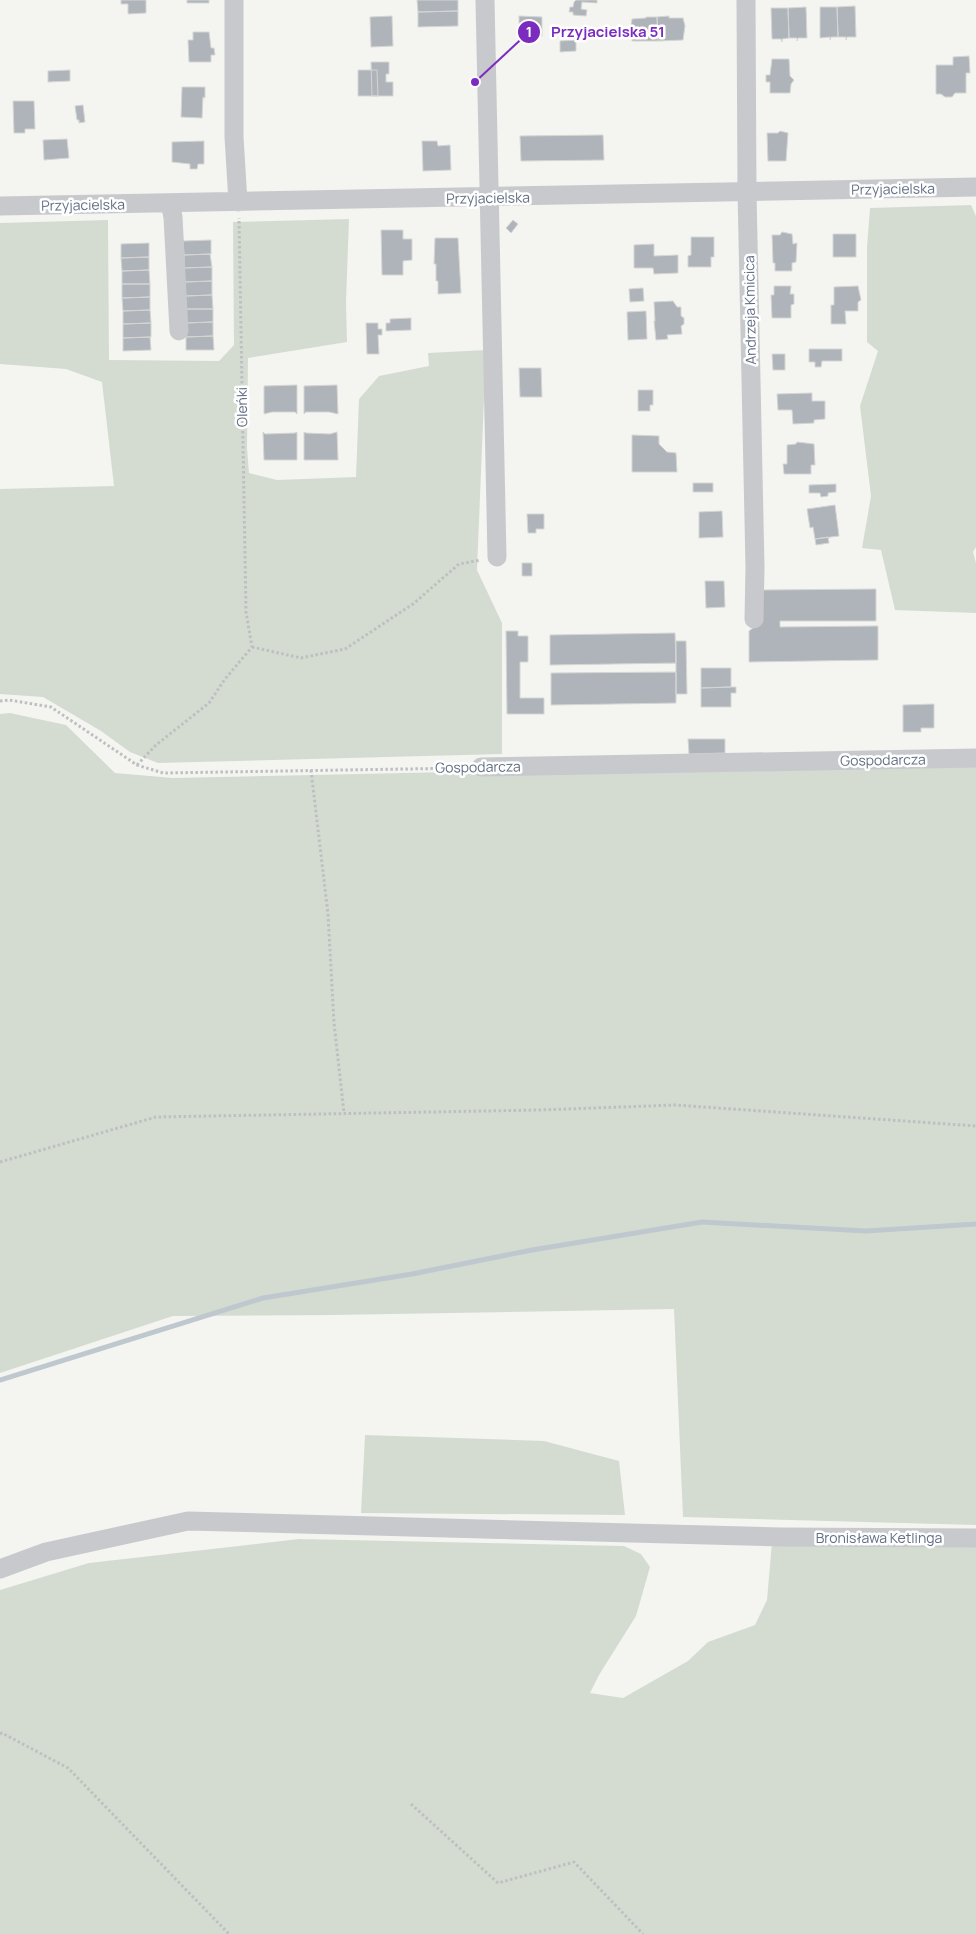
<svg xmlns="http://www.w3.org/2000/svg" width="976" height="1934" font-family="Manrope,sans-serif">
	<rect width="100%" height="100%" fill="#f4f5f0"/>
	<path fill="#d4dcd1" d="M971,205l5,11v331l-3,5 3,11v50l-81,-3 -14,-60 -19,-2 9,-52 -11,-90 18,-55 -11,-9v-95l3,-39z
		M349,219l-3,83 1,40 -99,16 -1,90 2,25 28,7 79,-3 3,-78 20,-23 50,-10 -1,-13 58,-3 -9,220 25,53v131l-344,9 -28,-11 -29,-21 -58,-34 -43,-3v-205l114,-3 -12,-104 -36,-13 -66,-5v-141l108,-3 1,140 110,1 15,-16 -1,-123z
		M10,713l56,12 49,48 58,5 803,-17v764l-293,-8 -9,-208 -342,6 -159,1 -173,57v-659z
		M365,1435l179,6 75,20 6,54 -264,-2z
		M299,1539l325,7 17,8 9,13 -14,49 -37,59 -9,18 33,5 65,-37 20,-19 47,-17 12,-25 5,-58 204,5v387h-976v-344l89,-27z"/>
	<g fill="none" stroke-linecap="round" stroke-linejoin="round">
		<path stroke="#bfc8cf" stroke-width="5" d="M0,1380l263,-82 149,-24 120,-24 170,-28 164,9 110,-7"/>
	</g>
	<path fill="#afb4bb" stroke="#d5d6d3" d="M121,0h25v13l-18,1v-10h-7z
		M187,0h22v3h-22z
		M417,0h41v11l-40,1z
		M576,0h21v3l-15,-1 -1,7 6,1 -1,6 -13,-1v-3h-4l1,-5h3l1,-5z
		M855,6l1,31h-9l-1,3v-3h-8l-1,-30z
		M806,7l1,31h-9l-1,3v-3h-8l-1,-30z
		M820,7h17l1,30h-7l-1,3v-3l-10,1z
		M771,8h17l1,30 -7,1v3l-1,-3h-9z
		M458,11v15l-40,1v-15z
		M392,16l1,30 -22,1 -1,-30z
		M519,16l23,1v19l-23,1z
		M669,16v2h14l2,8 -2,14 -25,1 -1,-24z
		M646,17h11l1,24h-26v-7l-2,-2 2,-13 14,-1z
		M193,32h16l2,16h3l1,7h-4v7h-22l-1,-22h5z
		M576,40v11l-16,1v-11z
		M969,56l1,17h-4v20h-11l-3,4h-7l-4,-3h-5v-29h17v-8z
		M772,59h17l1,17 4,4 -3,4 -1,9h-20v-11h-4v-7h4z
		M371,62h18v12h-3v8h7v14h-21z
		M70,70v11l-22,1v-11z
		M358,70h19l1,26h-20z
		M182,87h23v11l-2,-1 -1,21 -21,-1z
		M13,101h21l1,28h-10v4h-11z
		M83,105l2,17 -6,1v-3h-2l-2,-14z
		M780,131l8,2 -2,28h-18l-1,-28h11z
		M603,135l1,25 -83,1 -1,-25z
		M67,139l2,19 -25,2 -1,-20z
		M204,141v23h-6l-1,5h-7v-5l-18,-2v-20z
		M422,141h15l1,5 12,-1 1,25 -28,1z
		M513,220l5,4 -7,9 -5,-5z
		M381,230h22v9h9v21l-9,1v14h-21z
		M782,232l10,2 1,10 4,-1 -1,19 -4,1v8h-17v-8h-2l-1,-28h8z
		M833,234h23v23h-23z
		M691,237h23v20h-3v10h-23v-11l3,-1z
		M435,238h23l3,55 -23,1v-13h-2v-17h-2z
		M211,240v14l-27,1 -1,-14z
		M149,243v14l-28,1v-14z
		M654,244v12l24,-1v18l-24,1 -1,-6h-19v-23z
		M210,254l2,13 -28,1v-13z
		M149,257v13l-27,1 -1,-13z
		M184,268l28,-1v14l-28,1z
		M122,271l27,-1 1,14h-28z
		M212,281v14l-27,1 -1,-14z
		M122,284h28v13l-28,1z
		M774,286h17l-1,8h4v10l-3,1v13h-19l-1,-23h3z
		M858,286l3,14 -3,2v9h-13l1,13h-15v-19h3v-18z
		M643,288l1,13 -14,1 -1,-13z
		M185,296l27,-1 1,14h-28z
		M122,298l28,-1v13l-27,1z
		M673,301l4,6h4v9l3,2v6l-3,2 1,8 -15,1 1,4 -12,1 -2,-19h1l-1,-19z
		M185,309h28v13l-28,1z
		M123,311l27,-1 1,13 -28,1z
		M646,311l1,28 -19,1 -1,-28z
		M411,318v12l-25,1v-8h4v-4z
		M185,323l28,-1v14l-27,1z
		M366,323h12v6h4v6h-4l1,19h-12z
		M123,324l28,-1v14l-28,1z
		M213,336l1,14h-28v-13z
		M150,337l1,13 -28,1v-13z
		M809,349h33v12h-20l-1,6h-6v-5h-6z
		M772,354h13v16h-12z
		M519,368h22l1,29h-22z
		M297,385v29l-2,-2h-23l-8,2v-28z
		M337,385l1,29 -9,-2h-23l-2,2v-28z
		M638,390h15v15h-3v6h-12z
		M812,393v8h13v18l-11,1v3l-21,1 -1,-14h-14l-1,-16z
		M263,432l2,2 30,-1 2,-1v28h-33z
		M304,432l2,1 24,1 7,-2 1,28h-34z
		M632,435l27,1v8l8,8 9,1 1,19h-45z
		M797,442l17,2 1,21h-4v9h-27l-1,-10h4v-19l9,-1z
		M693,483h20v9h-20z
		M836,484v8l-8,1v3l-7,1 -1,-4h-11v-8z
		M835,505l4,31 -24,3 -2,-12 -3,1 -3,-19z
		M722,511l1,26 -24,1v-26z
		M527,514h17v15h-8v4h-8z
		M828,537l1,6 -13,2 -1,-6z
		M522,563h10v13h-10z
		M705,581h19l1,26 -19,1z
		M876,589v32h-96v6l98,-1v34l-129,2v-31l13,-10v-31z
		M506,631h12v5h10v26h-8v36h24v16h-37z
		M675,633l1,30 -126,2v-30z
		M676,641h10l1,53h-11z
		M701,668h30v19l-30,1z
		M676,672v31l-125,2v-32z
		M731,687h5v6h-5v14h-30v-19z
		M934,704v24h-13v4h-18v-27z
		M688,739h37v14l-36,1z"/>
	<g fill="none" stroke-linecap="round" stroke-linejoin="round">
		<path stroke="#bebfc2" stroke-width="3" stroke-dasharray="2.5 2.5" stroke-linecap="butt" d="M252,647l49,11 44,-9 68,-45 46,-40 22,-4
			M0,701l9,-1 42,7 86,58 26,8 303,-5
			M137,765l19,-20 53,-42 16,-24 27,-32 -6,-35 -7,-394
			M311,770l17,144 6,109 10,90
			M0,1162l156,-45 384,-7 135,-5 301,21
			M0,1734l2,-1 66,35 161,166
			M411,1804l87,79 76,-21 69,72"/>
		<path stroke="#c7c9cd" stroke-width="19" d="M234,0v137l4,65
			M485,0l12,557
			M746,0l1,192 8,375 -1,52
			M170,203l3,14 6,114
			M0,206l976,-19
			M481,767l495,-9
			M0,1569l46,-17 142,-31 593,16 195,1"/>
	</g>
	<g text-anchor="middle" stroke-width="5" stroke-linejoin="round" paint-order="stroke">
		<g font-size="14" fill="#626f84" stroke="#fff">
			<text transform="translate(893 189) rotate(-1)" y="5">Przyjacielska</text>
			<text transform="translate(488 198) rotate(-1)" y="5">Przyjacielska</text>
			<text transform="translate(83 205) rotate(-1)" y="5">Przyjacielska</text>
			<text transform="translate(750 310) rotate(-91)" y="5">Andrzeja Kmicica</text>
			<text transform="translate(242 407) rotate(-91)" y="5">Oleńki</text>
			<text transform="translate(883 760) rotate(-1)" y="5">Gospodarcza</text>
			<text transform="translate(478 767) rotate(-1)" y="5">Gospodarcza</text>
			<text x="879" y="1543">Bronisława Ketlinga</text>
		</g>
	</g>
	<path fill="none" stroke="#7b2cbf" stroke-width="2" d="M475 82L529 32"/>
	<g fill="#7b2cbf" stroke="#fff" stroke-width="2">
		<circle cx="475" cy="82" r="5"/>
		<circle cx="529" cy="32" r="12"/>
	</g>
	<g font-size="15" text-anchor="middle" font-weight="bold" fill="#fff">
		<text x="529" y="37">1</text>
	</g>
	<g font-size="15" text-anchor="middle" font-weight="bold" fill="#7b2cbf" stroke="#fff" stroke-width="5" stroke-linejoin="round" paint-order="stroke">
		<text x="608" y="37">Przyjacielska 51</text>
	</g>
</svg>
